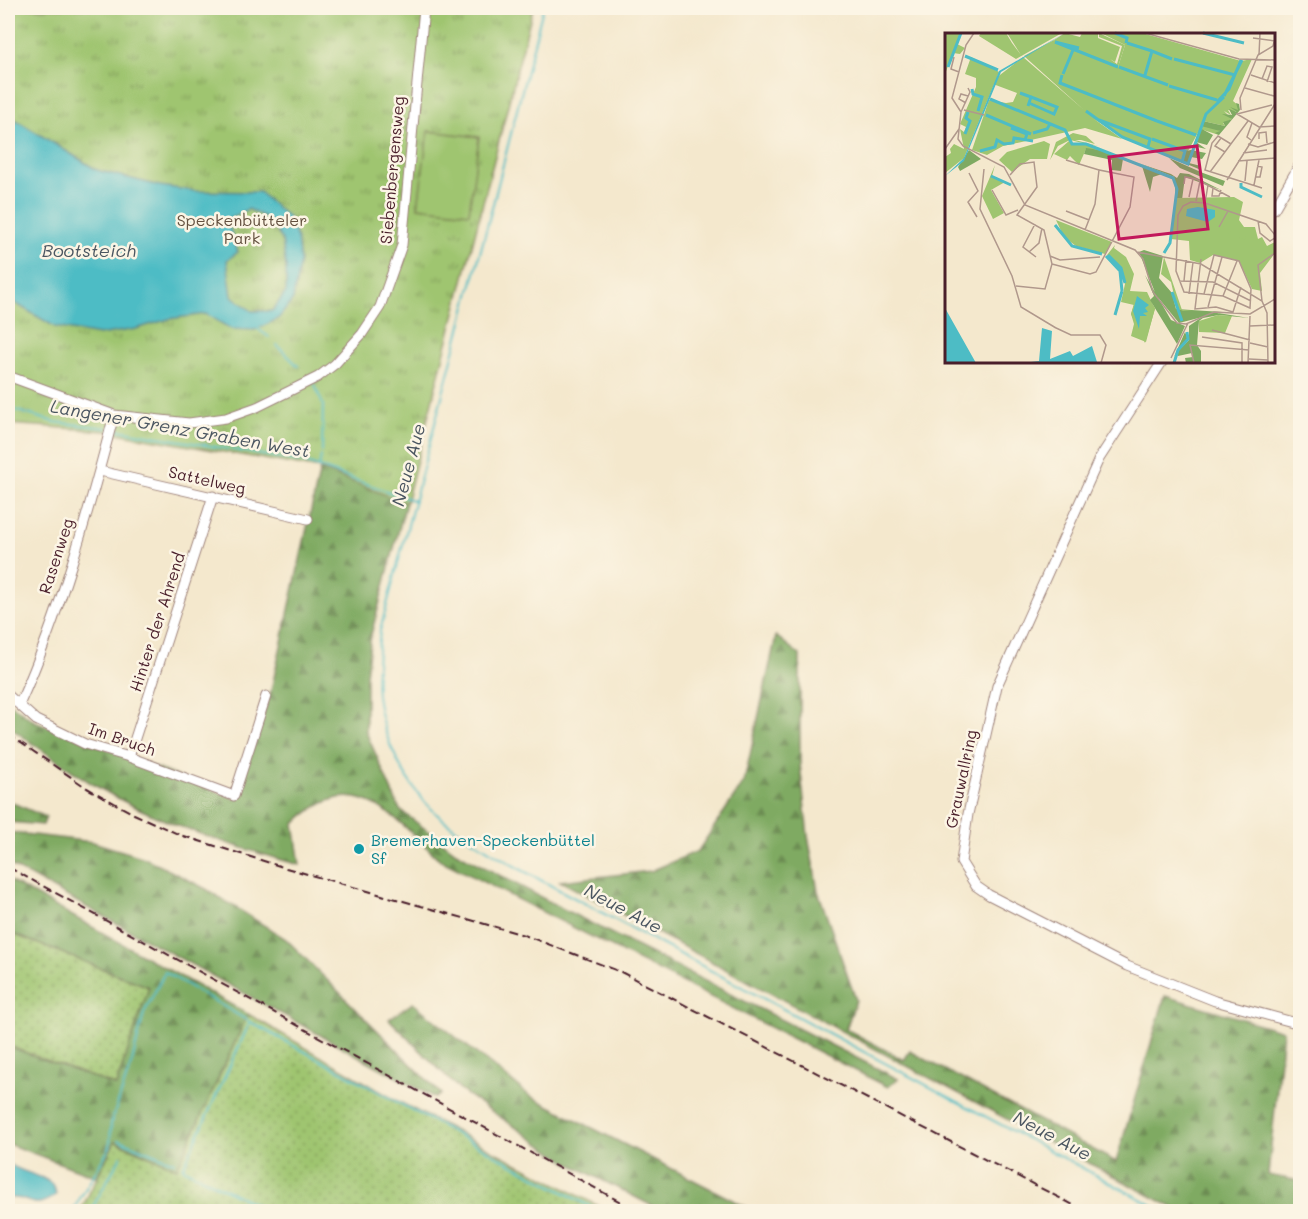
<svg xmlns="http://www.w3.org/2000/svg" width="1308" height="1219" font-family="Mali,sans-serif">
	<defs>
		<pattern id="grass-dots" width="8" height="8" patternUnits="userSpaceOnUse" patternTransform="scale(1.5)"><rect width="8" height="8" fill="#9fc570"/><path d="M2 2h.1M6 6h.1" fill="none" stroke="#849f5c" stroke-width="1.8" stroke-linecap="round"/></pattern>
		<pattern id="forest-firs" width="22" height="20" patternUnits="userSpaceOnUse" patternTransform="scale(1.5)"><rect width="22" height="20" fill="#7faa62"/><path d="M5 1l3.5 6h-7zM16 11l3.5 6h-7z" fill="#6a8a51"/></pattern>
		<pattern id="park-tufts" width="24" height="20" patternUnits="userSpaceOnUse" patternTransform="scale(1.5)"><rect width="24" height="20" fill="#9fc570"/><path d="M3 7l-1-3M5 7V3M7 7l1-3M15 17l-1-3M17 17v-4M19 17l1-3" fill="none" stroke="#849f5c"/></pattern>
	</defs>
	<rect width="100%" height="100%" fill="#fcf5e5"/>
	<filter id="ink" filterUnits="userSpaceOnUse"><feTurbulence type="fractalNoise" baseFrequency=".0167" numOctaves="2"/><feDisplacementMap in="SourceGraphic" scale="12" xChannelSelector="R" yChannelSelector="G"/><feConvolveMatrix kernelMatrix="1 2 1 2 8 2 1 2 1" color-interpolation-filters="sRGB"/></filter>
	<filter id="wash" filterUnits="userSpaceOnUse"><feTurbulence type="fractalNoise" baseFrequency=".008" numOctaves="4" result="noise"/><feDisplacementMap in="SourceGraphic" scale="24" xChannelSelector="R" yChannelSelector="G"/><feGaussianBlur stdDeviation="1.35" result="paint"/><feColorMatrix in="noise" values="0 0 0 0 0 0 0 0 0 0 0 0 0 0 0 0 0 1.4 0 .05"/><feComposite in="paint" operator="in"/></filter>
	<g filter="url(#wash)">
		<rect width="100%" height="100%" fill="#f4e8cd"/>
		<path fill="url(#grass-dots)" stroke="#74724e" stroke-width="1.5" d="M8,932l141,55 -33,99 -108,-40z
			M248,1014l142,83 218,114 -528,1 35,-71 62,27z"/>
		<path fill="url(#forest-firs)" stroke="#646446" stroke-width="1.5" d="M320,469l86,34 -35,132 -5,41v56l34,78 56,42 109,58 333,169 -10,8 -448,-227c-49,-46 -85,-94 -146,-36l6,41c-72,-20 -145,-43 -209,-82 -29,-18 -56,-38 -83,-57v-24l26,19 202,78 35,-108z
			M776,636l24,19v109l8,72 10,55 38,109 -10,29 58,31 6,-9 206,111 49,-166 118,35 -15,144 32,6v30h-121l-619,-330 91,-10 47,-20 46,-69z
			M8,801l38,16 -3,8 -35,-3z
			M8,832l85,10 52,16 61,31 80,50 155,155 -6,4 -427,-234z
			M8,880l240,134 -71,154 -62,-27 -18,36 -89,-33v-98l108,40 33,-99 -141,-55z
			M413,1003l117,93 224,115h-92l-95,-49 -107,-72 -71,-71z"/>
		<path fill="url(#park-tufts)" stroke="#74724e" stroke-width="1.5" d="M8,8h525l-127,495 -86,-34 -215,-38 -97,-7z"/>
		<path fill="#9fc570" stroke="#74724e" stroke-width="1.5" d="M428,131l51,6 -10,76 -51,-6z"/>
		<path fill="#4dbcc5" stroke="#4c6e78" stroke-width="1.5" fill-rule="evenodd" d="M8,115l89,55 63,16 35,5 64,1 30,26 8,20 3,23 -7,39 -15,19 -23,11 -24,-1 -25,-15 -37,5 -33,10 -37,6 -44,-8 -47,-28zM248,209l21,10 13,21 4,28v24l-14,19h-20l-20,-15 -5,-36 11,-8 -11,-32z
			M8,1163c14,11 33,10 46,23l2,9c-27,18 -22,1 -48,3z"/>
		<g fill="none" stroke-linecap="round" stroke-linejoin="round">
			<path stroke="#4dbcc5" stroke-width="2" d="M543,8l-51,200 -112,423c-2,20 -5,43 -3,64 5,45 32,98 68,126 23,18 48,32 73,47l647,344
				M258,329l11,8
				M277,345l21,21
				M315,385l8,20 -1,46
				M8,408l46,14 53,6
				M113,429l191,33 111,39
				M319,468l2,-12
				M250,1022l-67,146 87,44
				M119,1140l55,22
				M72,1212l38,-65 1,-24 21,-61 12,-49 21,-41 85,50 350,190
				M90,1212l31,-56"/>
		</g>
	</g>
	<g filter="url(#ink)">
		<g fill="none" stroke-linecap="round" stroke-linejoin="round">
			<defs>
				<path id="minor" d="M1274,209l26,-45
					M1162,362l-63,97 -102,227 -29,128 -7,48 15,24 13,9 138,71 88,35 85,23
					M8,376l106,39 75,8 37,-5 31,-11 61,-30 17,-13 27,-30 18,-27 22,-62 22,-237
					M100,471l208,48
					M8,695l28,25 49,24 44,13 105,39 32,-100
					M20,703c40,-89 69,-193 94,-288
					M129,757l84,-261"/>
			</defs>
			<use href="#minor" stroke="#9f847c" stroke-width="11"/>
			<use href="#minor" stroke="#fff" stroke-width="9"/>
			<path stroke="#4a1f2b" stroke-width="2" stroke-dasharray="9 4.5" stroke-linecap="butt" d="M8,734l79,54 47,26 46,21 106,33 238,67 97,37 466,240
				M8,867l631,345"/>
		</g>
	</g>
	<circle fill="#0f9aa8" stroke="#fcf5e5" stroke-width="2" cx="359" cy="849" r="6"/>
	<g text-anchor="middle" stroke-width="5" stroke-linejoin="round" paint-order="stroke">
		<g font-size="16" fill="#4a1f2b" stroke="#fcf5e5">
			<text transform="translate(392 170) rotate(-85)" y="6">Siebenbergensweg</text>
			<text transform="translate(207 480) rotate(13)" y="6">Sattelweg</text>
			<text transform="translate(56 556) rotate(-72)" y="6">Rasenweg</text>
			<text transform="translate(157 622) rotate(-72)" y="6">Hinter der Ahrend</text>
			<text transform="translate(122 739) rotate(19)" y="6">Im Bruch</text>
			<text transform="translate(961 779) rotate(-78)" y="6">Grauwallring</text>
		</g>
		<g font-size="16" fill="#645140" stroke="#fcf5e5">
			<text x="242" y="226">Speckenbütteler<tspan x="242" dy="18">Park</tspan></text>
		</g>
		<g font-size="16" fill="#0d838f" stroke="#fcf5e5" text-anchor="start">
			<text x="371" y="846">Bremerhaven-Speckenbüttel<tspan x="371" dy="18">Sf</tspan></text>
		</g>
		<g font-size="18" font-style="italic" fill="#4b5661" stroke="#fcf5e5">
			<text x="89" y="257">Bootsteich</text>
			<text transform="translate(180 429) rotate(10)" y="6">Langener Grenz Graben West</text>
			<text transform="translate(409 465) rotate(-75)" y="6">Neue Aue</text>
			<text transform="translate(623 909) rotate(28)" y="6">Neue Aue</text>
			<text transform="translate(1052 1136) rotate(28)" y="6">Neue Aue</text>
		</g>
	</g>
	<g transform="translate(945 33)">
		<rect width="330" height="330" fill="#f4e8cd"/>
		<path d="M0,0h15l-3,11 8,4 -5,6 -7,-1 -8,21zM36,0h25l6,10 9,12 -14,-22h55l-46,26 -37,-23zM156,0h41l99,28 11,-2 -19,42 6,5 -1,6 -10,-2 3,5 -7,-4 8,8 -9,4 2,3 -22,-5 17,10 -1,4 -19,-6 -18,33 -59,-25 -29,-18 28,20 -37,-11 -82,18 -16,9 -15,-5 17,-50 17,3 7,-1 4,-9 -24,-9 3,-6 27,-21 61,53 -60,-54 30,-16 64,27 7,-22zM26,24l28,15 -35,86 -19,15v-16l6,-4 -1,-4 4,-5 10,5 -4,-20 4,3 2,-5 -6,-3 16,-37v-9l-11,-4zM128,100l13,3 9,8 -14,-4h-6l23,6 -11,-2 13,6 -14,-1 -7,16 -9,-9 -3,4 -13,-6 15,-13 4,4 14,-1 -17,-4 -12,6 -8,14 6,-18zM99,108l6,3 -3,15h-17l-18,13 -13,-12 8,-8zM50,132l-3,11 13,6 -14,8 13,23 -11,6 -11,-23zM111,187l56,22 -7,12 -29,-8 -12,-9zM170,212l-1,3 12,9 8,17 -4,17 17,1 8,17 -10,34 -14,-29 3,-9 -13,-3 4,-18 -5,-16 -13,-13z" fill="#9fc570"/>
		<path d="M291,70l3,1 1,6 -21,25 -4,-2 5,-2 -19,-5 2,-5 22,5 -2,-4 9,-3 -10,-5 10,1 -3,-6 8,3 -7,-5 8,3zM255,95l13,7 -6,10 -11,-3 10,7 -13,-3zM141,115l14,2 62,24 -9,3 -3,15 -8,-26 -19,-7 -2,12 -9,-1v-10l-28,-6zM24,117l12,9 -21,12 -2,-4zM246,117l15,3 -4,6 -11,-2 -2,6 12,3v4l-19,-8 4,-11zM224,125l34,15 22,8 -2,5 -43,-18zM193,130l33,11 6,4 3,-5 9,1 32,16 -36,-13 -3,23 -6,-2 -2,-21zM199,217l19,6 -4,22 13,15 4,16 46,3 -43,11 -23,-28 -17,-43zM200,242l26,45 14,6 -8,18 -27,-44 4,-4zM273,280l31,5 -30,-3 -16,3 -4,3 -2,24 4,6v12h-15l-1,-5 8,-1 -1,-4 -14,3 -1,-4 -3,5 11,-25 3,7 -10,12 11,-11v-14l13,-9z" fill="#7faa62"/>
		<path d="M120,0l15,4 2,-4h16v5l22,9 -5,15 -5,-3 7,5 5,-18 -23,-9v-4l26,12 -7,22 -61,-24 -3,-3z" fill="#9fc570"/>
		<path d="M289,164l9,5 -4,18 5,7h11l3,12 4,-2 5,9 8,-4v11l-15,20 2,18 -10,-2 -13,-28 -26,-6 -13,8 -10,-3 -1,-19 -18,-2 5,-41zM219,224l18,53 11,1h-10l-6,-3 -6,-26 -10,-8zM192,260l9,3 9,12 -9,34 -15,-6 3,-12 -3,-10z" fill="#9fc570"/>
		<path d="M285,185l7,6 -7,8 4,2 5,-5 7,6 -1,5 -8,-3 -4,4 -6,-5 2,-3 -6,-6zM273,282l14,1 -7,17 -26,-1v-11z" fill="#9fc570"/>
		<path d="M120,0l-64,39 -37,89 -19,15 19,-18 35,-87zM253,174l17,3v7l-7,5 -22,-6 1,-7zM192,263l12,9 -4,3 3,4 -5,1 4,3h-7l-1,13 -6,-18zM0,275l31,55h-31zM97,295l10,3 -2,28 20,-8 3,5 19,-10 5,16 -74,1 16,-2z" fill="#4dbcc5"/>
		<path fill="none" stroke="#4dbcc5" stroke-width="3" d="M170,0l12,5 -1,5M258,0l41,10M110,9l63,25M110,9l24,6M182,10l25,8M20,23l33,14M229,26l61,16M3,34l13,-34M174,34l49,18M118,41l10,-24M117,42l-2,8 97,38M200,42l7,-24 20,8M224,53l48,14M27,56l1,5 9,3 -4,14M75,60l11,4 -3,9M279,63l18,-36M45,66l75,31 7,14h14l87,34 4,11 -7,54 -6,10M272,69l12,-13 12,-29M84,70l25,11 3,-7 -26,-10M141,78l36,26 66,27 18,-50 18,-17M41,82l45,19M154,87l51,19 -2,8M212,88l39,14M66,95l16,6 -2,6M88,100l14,-4 3,-5M20,101l5,-13 -4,-3 2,-6M207,106l33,12 -3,11M35,118l15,-4 2,-7 7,4 9,-1 1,-5 19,3M46,143l20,9M296,150v4l21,10M110,192l17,21 30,8M163,222l13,13 4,15M161,223l14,15 2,20M227,259l10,29M170,282l7,-24M229,330l4,-13 10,-11 -1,-7"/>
		<path fill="none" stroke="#b0988c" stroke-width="1.5" d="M29,0l-8,12 -14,53 9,14 -3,27 5,7 41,21 21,38 110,45 8,9 10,33 24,31 9,1 28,-12 36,2 25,-15M200,0l94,26 36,1M308,5l22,3M314,22l1,-22M9,24l-3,12 8,3M306,42l24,8M317,46l5,-13 5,1 -5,15M300,55l29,8M21,70l-7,-4 2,-5 7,2M327,72l-35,9 22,13 16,-1M19,77l20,5M296,77l-1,-12 18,-43 15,-9 2,-8M16,79l9,-20 -2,-4M276,105l-6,8 10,6M314,106v-6l7,-1 1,11M306,107l-4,-3 5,-14M286,111l-13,-8 -6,7 -7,27 57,18M303,111l10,3 17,-5M0,116l14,-20M298,120l24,-3M121,127l33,10M293,128l37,-3M39,136l-4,40 32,67 9,31 35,21M265,139l38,-51M24,140l9,18 -10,11 9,15M65,142l10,-11 14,-2 3,25 -20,28 27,15 8,34 -7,25 -29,-3M310,144h5l2,-10 -5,-1M282,147l48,-76M300,148l2,-20M239,151l1,-7 11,2 34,18M309,152l5,-25M268,155l-1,8h7l2,-6M47,157l14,25 12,-5M244,164l4,-18M251,168l4,-20M260,170l3,-18M121,178l23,9M313,188l2,12 10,8 5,-3M90,191l-12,23 13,10M274,194l9,-16M84,219l10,-9 3,-15M192,219l64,12 61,37 5,12 1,50M105,223l10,4 40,-3M256,226l-6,50 21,-2 17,5 8,-25M107,231l38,10 6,-2 34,-65 4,-30 -35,-7 -4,34 -10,26M234,248l34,1 38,19M239,248l2,-21M244,261l4,-32M259,261l10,-39 25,6 12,28 -1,19 -27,-12 -39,-4 -8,-21 2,-56 5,-9 8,-4 14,1 61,21 9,11M278,263l14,-35M317,268l-4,-36 17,-12M263,274l14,-50M305,293l25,-1M109,294l17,8h29l6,10 -5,18M267,297l38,10M257,304l40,6v20M305,310l18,4M226,325l17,-35M304,326l19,1M249,330l-4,-18 59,5M303,330l2,-47"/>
		<path fill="#c2185b" fill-opacity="0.15" stroke="#c2185b" stroke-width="3" d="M252,113l11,83 -89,10 -10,-82z"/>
		<rect width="330" height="330" fill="none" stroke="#4a1f2b" stroke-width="3"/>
	</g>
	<rect width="1308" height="1219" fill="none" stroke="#fcf5e5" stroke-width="30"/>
</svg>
